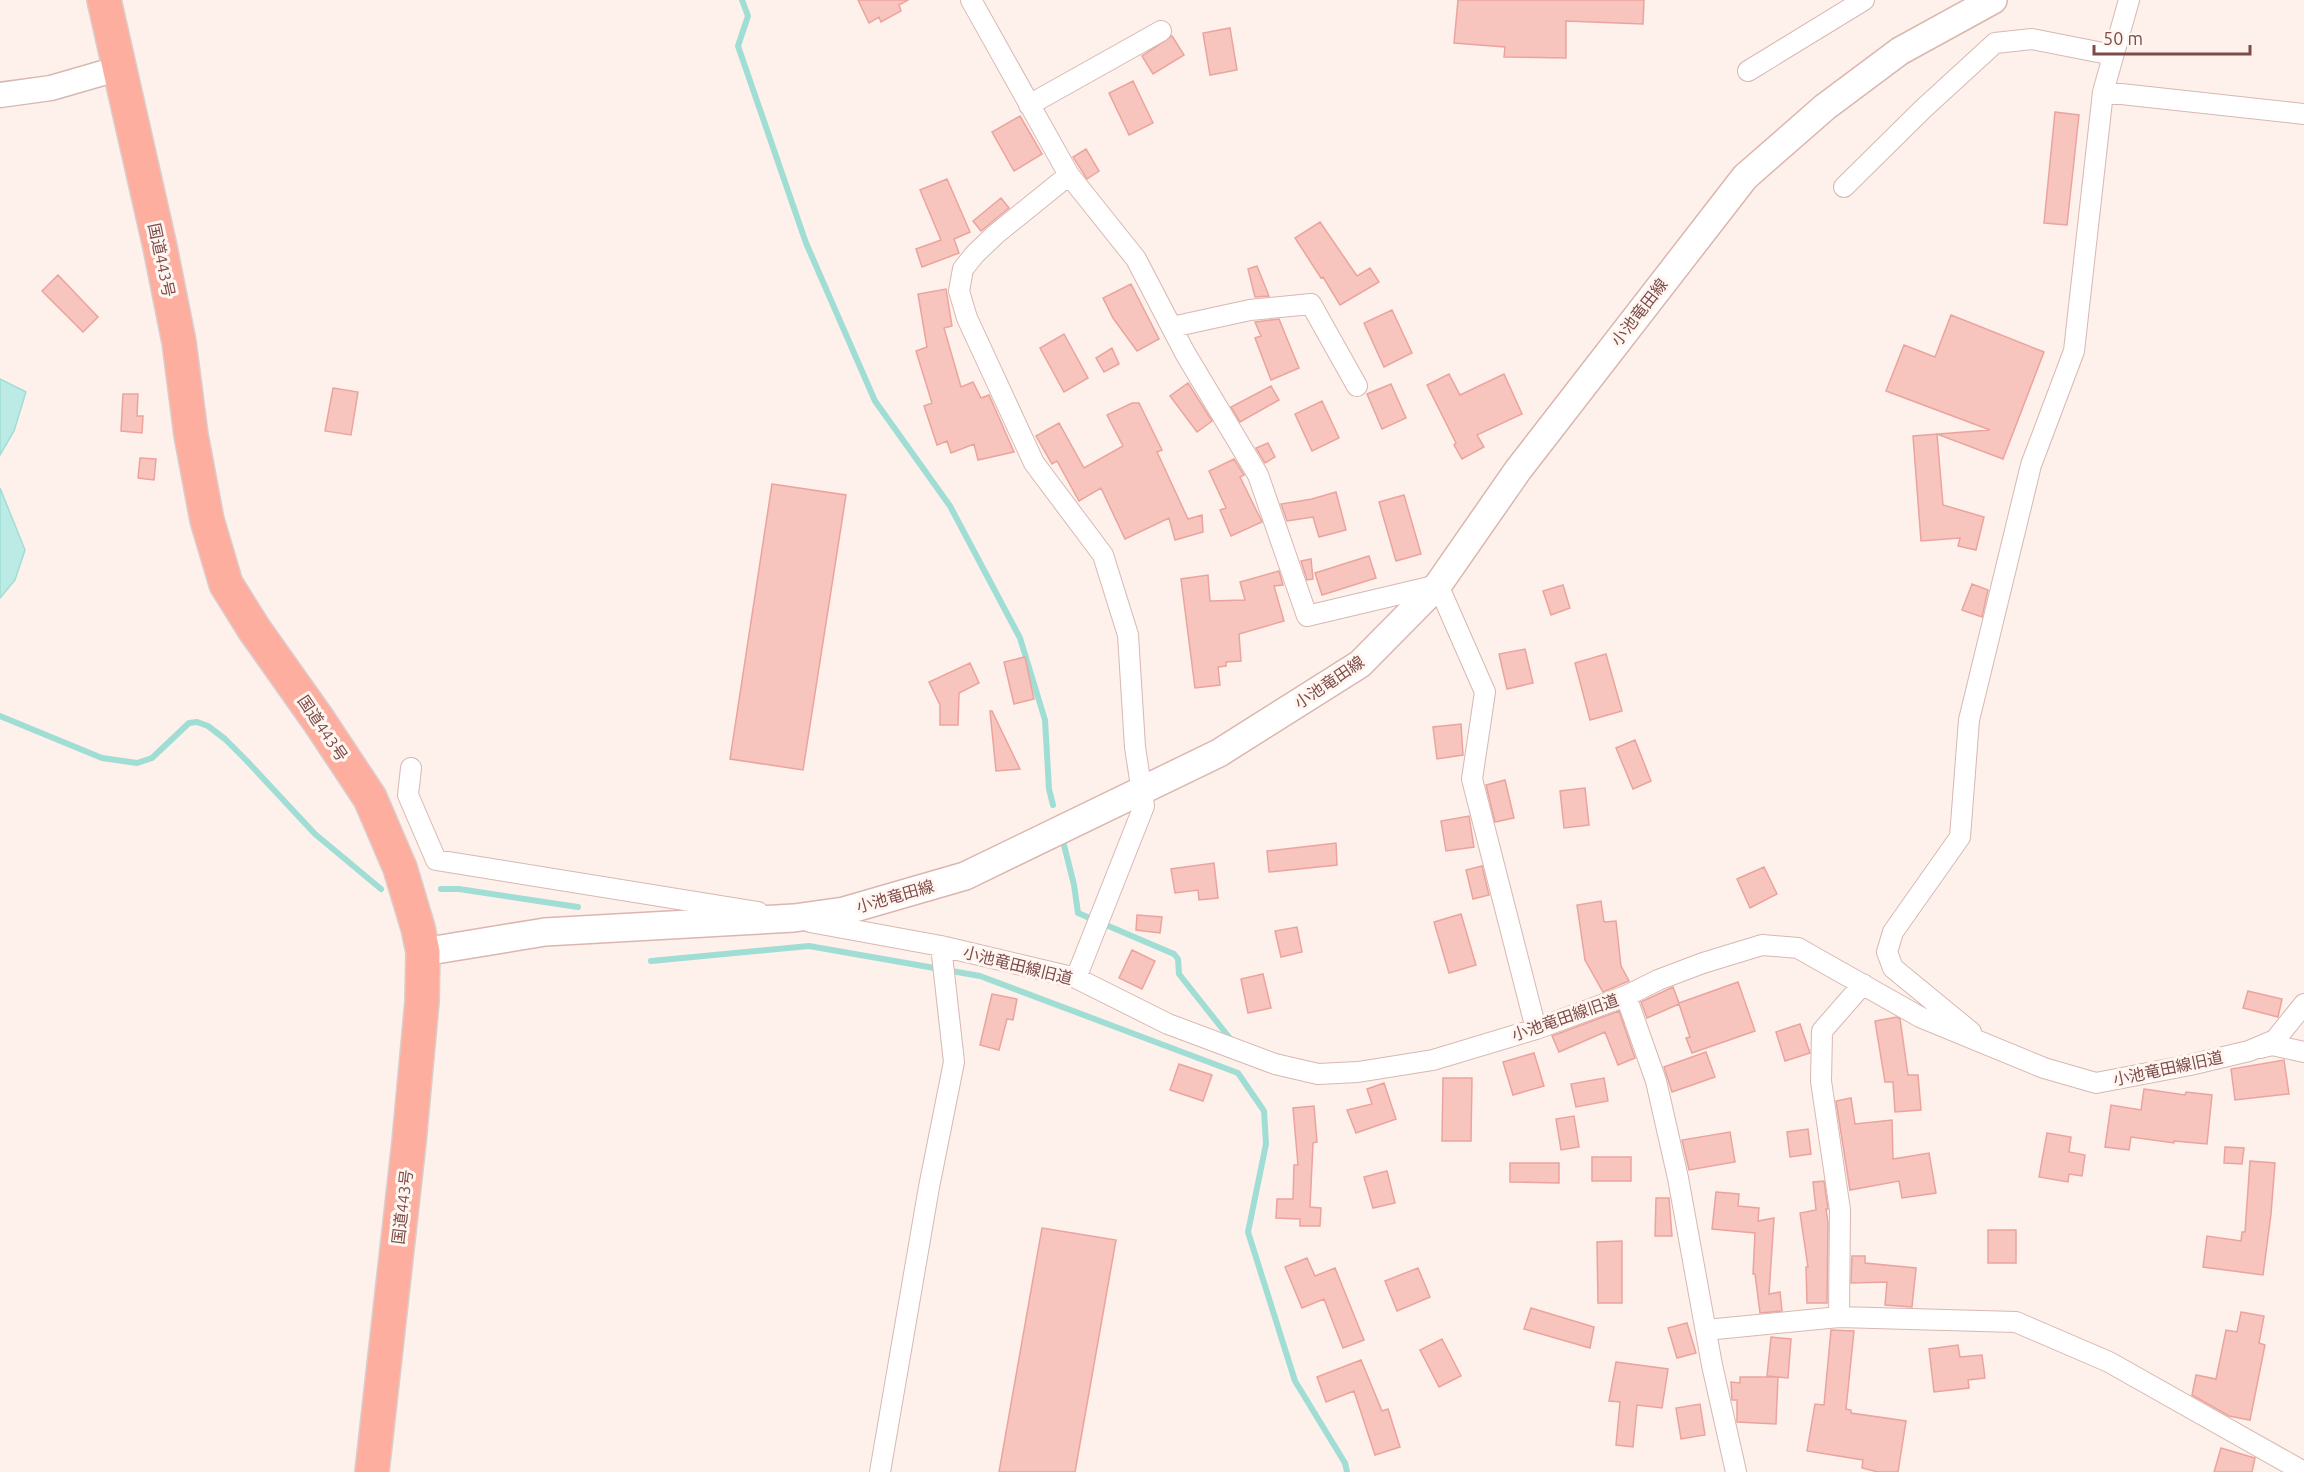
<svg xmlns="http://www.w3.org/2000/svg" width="2304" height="1472" font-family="Ubuntu,'Noto Sans JP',sans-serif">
	<rect width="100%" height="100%" fill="#fef0ea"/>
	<path fill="#bbebe4" stroke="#a0ded5" stroke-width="1.5" d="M0,379l26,13 -12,39 -14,24z
		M0,488l25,62 -10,30 -15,18z"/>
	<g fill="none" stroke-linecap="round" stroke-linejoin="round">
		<path stroke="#a0ded5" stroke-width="6" d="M742,0l6,16 -10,30 68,197 69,158 75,105 70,132 25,82 4,69 4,16
			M0,716l102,42 35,5 15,-5 37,-35 8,-1 11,4 17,13 21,21 69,74 66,55
			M1064,845l10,40 4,28 96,41 4,5 1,15 53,67
			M441,889h18l119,18
			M651,961l158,-15 171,30 258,97 26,38 2,33 -18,88 47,149 50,82 2,9"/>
	</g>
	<path fill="#f7c4be" stroke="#eba49d" stroke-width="1.5" d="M858,0h50l-9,5 2,6 -20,11 -2,-5 -10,6z
		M1458,0h186l-1,24 -77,-3v37l-62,-1 1,-10 -51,-4z
		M1230,28l7,42 -27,5 -7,-42z
		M1172,36l12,19 -31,19 -11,-18z
		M1133,81l20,42 -24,12 -20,-42z
		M2055,112l24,3 -12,110 -23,-2z
		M1020,116l22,38 -28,17 -22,-39z
		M1086,149l13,22 -12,8 -14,-22z
		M947,179l23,53 -16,7 5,14 -37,14 -6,-18 25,-9 -21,-50z
		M1001,198l8,10 -28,23 -8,-10z
		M1320,222l37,54 13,-8 9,14 -39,23 -17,-28 -2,1 -26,-40z
		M1257,266l12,30 -14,1 -7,-28z
		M58,275l40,42 -15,15 -41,-41z
		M1131,284l28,55 -22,12 -24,-33 -10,-20z
		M946,289l6,37 -8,2 17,59 12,-5 8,16 8,-3 25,57 -36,8 -4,-16 -23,9 -4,-12 -10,4 -13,-39 8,-3 -16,-52 11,-4 -9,-53z
		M1392,310l20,43 -28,14 -20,-44z
		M1951,315l93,37 -41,107 -66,-25 6,71 41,12 -8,33 -18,-4 2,-8 -39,3 -8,-105 77,-6 -104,-39 18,-46 31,12z
		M1279,319l20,49 -28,12 -16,-42 6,-2 -6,-14z
		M1064,334l24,44 -24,14 -24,-44z
		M1112,348l7,16 -15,8 -8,-14z
		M1449,374l11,21 44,-21 18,40 -45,21 7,12 -22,12 -8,-14 2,-2 -29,-58z
		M1188,383l24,38 -15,11 -27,-36z
		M1391,384l15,34 -24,11 -15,-35z
		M1271,386l8,14 -39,22 -9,-15z
		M333,388l25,4 -7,43 -26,-4z
		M123,394h15l-1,22h6l-1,17 -21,-2z
		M1322,401l17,37 -27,13 -17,-37z
		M1132,403h7l23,47 -5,2 31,67 14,-4 1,17 -28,8 -6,-22 -44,21 -24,-51 -22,13 -22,-40 -5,3 -16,-28 23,-13 25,45 39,-22 -16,-31z
		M1268,443l7,14 -10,6 -9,-15z
		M140,458l16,1 -2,21 -16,-2z
		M1234,459l10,16 -4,2 22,45 -31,14 -11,-26 6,-2 -17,-37z
		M772,484l74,11 -43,275 -73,-11z
		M1336,492l10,38 -27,7 -6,-20 -26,4 -6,-17 31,-5z
		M1404,495l17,59 -25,7 -17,-59z
		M1369,556l7,22 -54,17 -7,-22z
		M1311,559l2,20 -6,1 -6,-19z
		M1279,571l4,14 -9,1 10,35 -45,13 2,27 -15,1v4l-8,1 2,18 -25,3 -14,-109 27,-4 2,26 35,-1 -5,-18z
		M1972,584l16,6 -6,27 -20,-7z
		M1563,585l7,23 -19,7 -8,-24z
		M1525,649l8,34 -26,6 -8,-35z
		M1606,654l16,57 -32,9 -15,-57z
		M1025,657l9,42 -20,5 -10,-42z
		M970,663l9,20 -20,10 -1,32h-18v-20l-11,-23z
		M990,711h2l28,58 -24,2z
		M1461,724l2,31 -26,4 -4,-32z
		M1635,740l16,41 -18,8 -17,-41z
		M1505,780l9,38 -19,4 -9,-37z
		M1585,788l4,37 -25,3 -4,-37z
		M1469,816l5,31 -28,4 -5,-30z
		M1336,843l1,22 -68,7 -2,-21z
		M1214,863l4,35 -19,2 -1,-10 -23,3 -4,-24z
		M1482,866l7,29 -16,4 -7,-29z
		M1764,867l13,27 -27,14 -13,-29z
		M1601,901l3,21 12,-1 5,45 8,15 -26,11 -18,-32 -8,-55z
		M1461,914l15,51 -27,8 -15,-51z
		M1137,915l25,2 -2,16 -24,-3z
		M1297,927l5,25 -21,5 -6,-26z
		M1132,950l23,11 -13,28 -23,-11z
		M1263,974l8,34 -23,5 -7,-34z
		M1738,982l17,49 -63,22 -6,-15 4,-1 -11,-33 -32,14 -6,-16 32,-15 6,16z
		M2248,991l34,8 -4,18 -35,-9z
		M992,994l25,5 -4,21 -6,-1 -8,31 -19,-5z
		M1619,1011l16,47 -17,7 -13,-33 -46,20 -7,-16z
		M1897,1017l3,2 8,56h10l3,35 -26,2 -2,-30h-8l-10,-61z
		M1800,1024l10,29 -25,8 -9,-29z
		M1706,1052l9,25 -43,15 -8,-25z
		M1534,1053l10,33 -31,9 -10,-33z
		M2284,1060l5,34 -54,6 -4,-31z
		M1179,1064l33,11 -9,26 -33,-11z
		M1443,1078h29l-1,63h-29z
		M1604,1078l4,23 -32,6 -5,-23z
		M1384,1083l12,36 -40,14 -9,-23 25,-6 -5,-15z
		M2144,1089l41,6 1,-3 26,3 -5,49 -33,-3v2l-43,-6 -2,13 -24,-3 6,-42 30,5z
		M1851,1098l4,26 37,-4 1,39 36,-6 7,40 -34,5 -3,-17 -49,9 -14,-89z
		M1314,1106l3,36 -4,1 -3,64 11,1 -1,18h-20v-7l-24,-1 1,-19h16l1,-34h4l-5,-57z
		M1574,1116l5,31 -18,3 -5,-31z
		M1808,1129l3,25 -21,3 -3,-25z
		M1730,1132l5,30 -46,8 -7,-30z
		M2047,1133l24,4 -2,15 16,3 -3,21 -13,-2 -1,8 -29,-5z
		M2225,1147l19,1 -2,16 -18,-1z
		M1592,1157h39v24h-39z
		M2250,1161l25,2 -4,51 -8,61 -60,-8 4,-31 34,5 1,-9h3z
		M1510,1163h49v20l-49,-1z
		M1387,1171l8,32 -22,5 -9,-31z
		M1824,1181l4,28h-2l2,14 -1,80h-20l-1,-36h2l-8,-54 16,-3 -3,-28z
		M1716,1192l23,2 -1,12 21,2 -1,13 16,-3 -5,76 11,-2 2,19 -22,2 -5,-39h-2l2,-41 -43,-4z
		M1656,1198h13l3,38h-17z
		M1042,1228l74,12 -41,232h-76z
		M1988,1230h28v33h-28z
		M1622,1241v62h-24l-1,-61z
		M1852,1256h13v7l51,5 -4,39 -27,-2 2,-23 -36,1z
		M1307,1258l8,18 20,-8 29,72 -21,8 -19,-49 -22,9 -17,-41z
		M1418,1268l12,29 -33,14 -12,-30z
		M1531,1308l63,19 -4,21 -66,-19z
		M2241,1312l23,4 -5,27 6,2 -15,75 -21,-4 -37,-21 4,-20 20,4 10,-49 11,2z
		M1687,1323l9,30 -19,5 -9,-30z
		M1831,1330l23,1 -8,78 5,1v3l55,8 -8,51h-20l-16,-4 1,-8 -56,-9 8,-47 9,1z
		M1771,1337l20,2 -3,39 -21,-2z
		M1442,1339l19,37 -22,11 -19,-37z
		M1958,1345l2,12 22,-2 3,23 -17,2 1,8 -35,4 -5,-43z
		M1361,1360l21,51 6,-2 12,38 -25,8 -21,-64 -28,11 -9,-25z
		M1616,1362l52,7 -6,39 -25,-3 -4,42 -17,-2 4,-43 -11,-1z
		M1740,1377h38l-2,47 -39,-2v-22h-5l-1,-18 9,1z
		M1700,1404l5,31 -24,4 -5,-31z
		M2221,1448l34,10 -3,14h-38z"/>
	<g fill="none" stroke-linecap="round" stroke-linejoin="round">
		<defs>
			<path id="minor" d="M971,0l98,175 67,84 49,94 73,122 49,141 131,-31 47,107 -13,87 64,250
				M1748,71l116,-71
				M2103,92l201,22
				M1029,105l132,-74
				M1069,175l-73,59 -21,20 -12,15 -4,22 8,27 67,145 69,92 25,80 7,112 9,59 -68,172
				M1844,187l79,-78 72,-66 37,-4 81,16
				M1172,327l78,-17 61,-6 46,82
				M411,768l-3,27 28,65 322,52
				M810,922l131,24 135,32 92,46 107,40 43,10 40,-2 75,-12 103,-31 90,-33 32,-16 45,-17 59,-18 36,3 122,69 124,51 52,15 94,-18 59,-14 26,-11 29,-36
				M1626,996l30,85 22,97 34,187 24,107
				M1971,1032l-78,-64 -6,-16 6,-20 67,-95 9,-117 62,-255 43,-114 29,-259 26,-92
				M2260,1048l12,-3 32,7
				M1839,1317l1,-107 -19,-129 1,-50 41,-47
				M1706,1330l133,-13 177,5 93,40 195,110
				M880,1472l49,-285 25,-125 -13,-116"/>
			<path id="tertiary" d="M0,95l51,-7 69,-20"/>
			<path id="secondary" d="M423,952l122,-20 249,-14 50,-7 121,-35 254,-123 141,-89 78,-79 80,-115 227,-293 80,-70 75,-56 93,-51"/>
			<path id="trunk" d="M104,0l56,247 19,95 12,93 16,85 19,64 28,45 65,92 51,77 30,70 18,60 5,24 -1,50 -13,140 -37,330"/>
		</defs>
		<use href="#minor" stroke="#d7b8b2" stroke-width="22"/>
		<use href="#tertiary" stroke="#d7b8b2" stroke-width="27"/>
		<use href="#secondary" stroke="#dbb6af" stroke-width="30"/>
		<use href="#trunk" stroke="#dbcdcc" stroke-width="36"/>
		<use href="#minor" stroke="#fff" stroke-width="20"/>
		<use href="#tertiary" stroke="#fff" stroke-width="24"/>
		<use href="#secondary" stroke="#fff" stroke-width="27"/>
		<use href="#trunk" stroke="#feae9f" stroke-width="33"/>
	</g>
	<g text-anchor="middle" stroke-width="6" stroke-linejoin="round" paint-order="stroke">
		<g font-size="16" fill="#7d4c49" stroke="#fff6f2">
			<text transform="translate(162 260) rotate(78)" y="6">国道443号</text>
			<text transform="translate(1639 312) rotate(-52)" y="6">小池竜田線</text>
			<text transform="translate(1329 682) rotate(-34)" y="6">小池竜田線</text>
			<text transform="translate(323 728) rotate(56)" y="6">国道443号</text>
			<text transform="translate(895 896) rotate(-16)" y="6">小池竜田線</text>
			<text transform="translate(1018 965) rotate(14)" y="6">小池竜田線旧道</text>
			<text transform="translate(1565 1017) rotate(-19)" y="6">小池竜田線旧道</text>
			<text transform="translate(2168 1068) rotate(-12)" y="6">小池竜田線旧道</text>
			<text transform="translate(402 1207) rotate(-83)" y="6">国道443号</text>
		</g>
	</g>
	<path d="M2094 45v9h156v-9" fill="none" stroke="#7d4c49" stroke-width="3"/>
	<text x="2103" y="45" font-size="18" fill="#7d4c49" stroke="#fff6f2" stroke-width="4.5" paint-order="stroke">50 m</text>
</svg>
